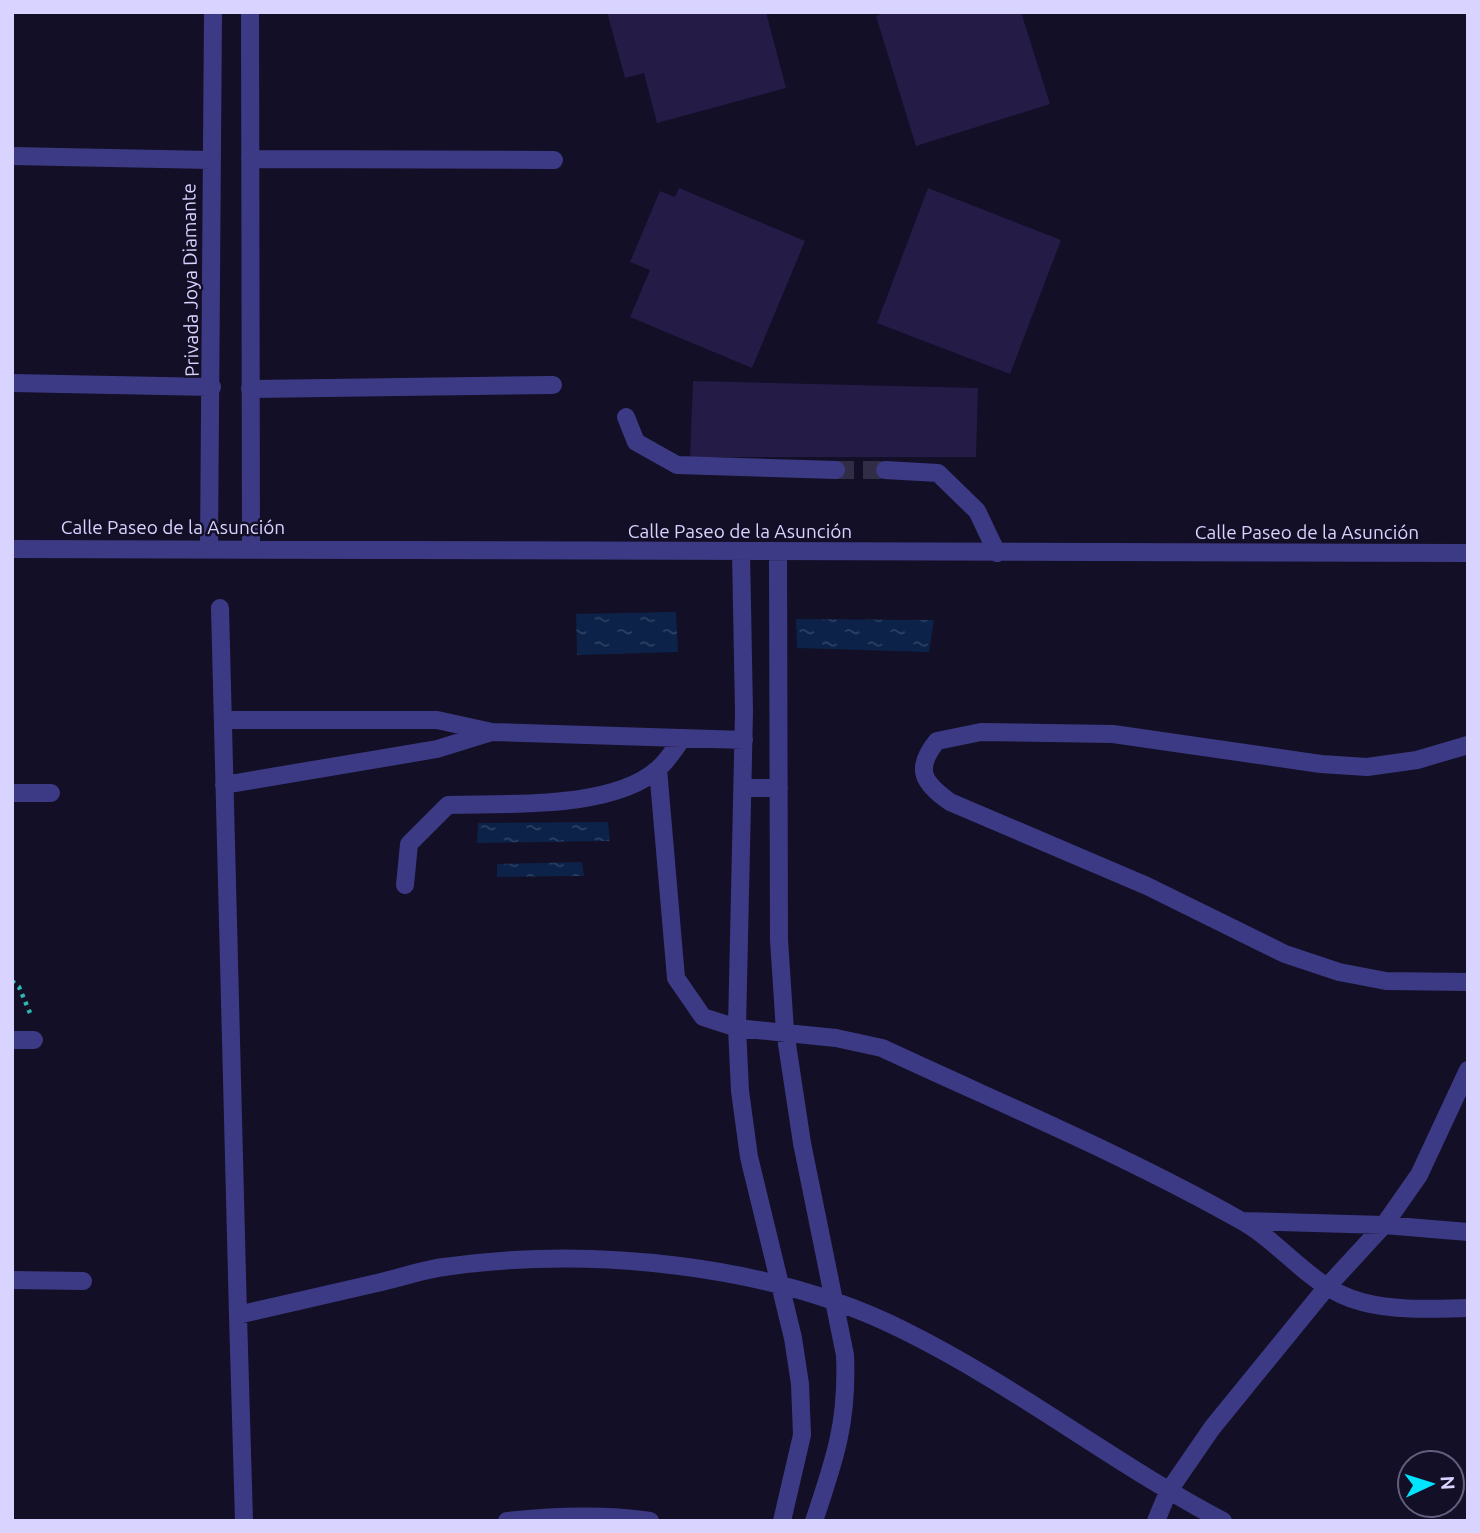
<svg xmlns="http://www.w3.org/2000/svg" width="1480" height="1533" font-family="Ubuntu,sans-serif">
	<defs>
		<pattern id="water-ripples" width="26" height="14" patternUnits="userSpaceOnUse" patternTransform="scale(1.75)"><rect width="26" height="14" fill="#0c2248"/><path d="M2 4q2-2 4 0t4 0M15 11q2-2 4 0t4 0" fill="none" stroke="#2f4163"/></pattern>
	</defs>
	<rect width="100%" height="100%" fill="#130f26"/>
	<path fill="url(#water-ripples)" d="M676,612l2,40 -101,3 -1,-41z
		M796,619l138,1 -5,32 -132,-4z
		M608,822l2,19 -133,2 1,-20z
		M582,862l2,14 -87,1v-13z"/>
	<path fill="#241b47" d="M607,12h159l20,76 -129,35 -13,-50 -19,5z
		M886,12h135l29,92 -134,42 -40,-130z
		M679,188l126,53 -53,127 -122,-51 20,-47 -20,-8 30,-71 15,6z
		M928,188l133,52 -51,134 -133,-51z
		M693,381l285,7 -2,69h-286z"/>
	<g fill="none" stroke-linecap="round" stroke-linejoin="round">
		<path stroke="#312d47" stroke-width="18" stroke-dasharray="18 9" stroke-linecap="butt" d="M836,470h49"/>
		<path stroke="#2fb8b0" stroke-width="4.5" stroke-dasharray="3.5 5" stroke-linecap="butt" d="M12,981l7,6 11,26"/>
		<path stroke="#3d3a85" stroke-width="18" d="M250,12l1,535
			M12,156l198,4
			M250,159l304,1
			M12,383l200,4
			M250,389l303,-4
			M626,417l10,25 41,23 159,5
			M885,470l53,3 39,38 20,42
			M209,548l4,-536
			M12,549l1456,4
			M741,552l3,160 -7,316 3,63 9,66 44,181 7,46 2,51 -20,86
			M778,553l1,387 6,91 17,112 43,212c3,66 -10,104 -31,166
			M220,608l18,707
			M223,720h214l55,12 252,8
			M1468,745l-51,15 -50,7 -46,-3 -208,-30 -132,-2 -44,9c-23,28 -14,42 13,61l197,84 138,68 54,18 47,9 82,1
			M658,769l18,209 27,39 34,11 99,10 46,10c120,56 243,107 358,172 44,24 71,69 122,82 33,9 72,7 106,6
			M224,785l213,-36 55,-17
			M743,788h36
			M12,793h39
			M405,885l4,-41 39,-39c58,-2 166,5 211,-37 9,-8 16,-20 24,-30
			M12,1040h22
			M1243,1221l141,4 84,7
			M12,1280l71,1
			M244,1521l-6,-206c46,-11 93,-21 139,-32 22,-5 45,-13 67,-16 146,-21 329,-3 461,64 111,55 208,132 318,190
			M507,1521c47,-5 95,-7 143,0
			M1156,1521l12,-29 44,-64 114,-140 58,-63 35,-50 49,-105"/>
	</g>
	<g text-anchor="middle" stroke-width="5" stroke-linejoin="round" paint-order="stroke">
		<g font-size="19" fill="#d9d4ff" stroke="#130f26">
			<text transform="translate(190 280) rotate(-91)" y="7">Privada Joya Diamante</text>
			<text x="173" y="534">Calle Paseo de la Asunción</text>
			<text x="740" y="538">Calle Paseo de la Asunción</text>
			<text x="1307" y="539">Calle Paseo de la Asunción</text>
		</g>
	</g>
	<rect width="1480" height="1533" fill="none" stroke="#d9d4ff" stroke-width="28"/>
	<g transform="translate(1431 1484) rotate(86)"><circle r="33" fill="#130f26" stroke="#625e7d" stroke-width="2"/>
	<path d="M0-5L12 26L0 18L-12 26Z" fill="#00e5ff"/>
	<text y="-10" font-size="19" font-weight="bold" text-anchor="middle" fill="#d9d4ff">N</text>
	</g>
</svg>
